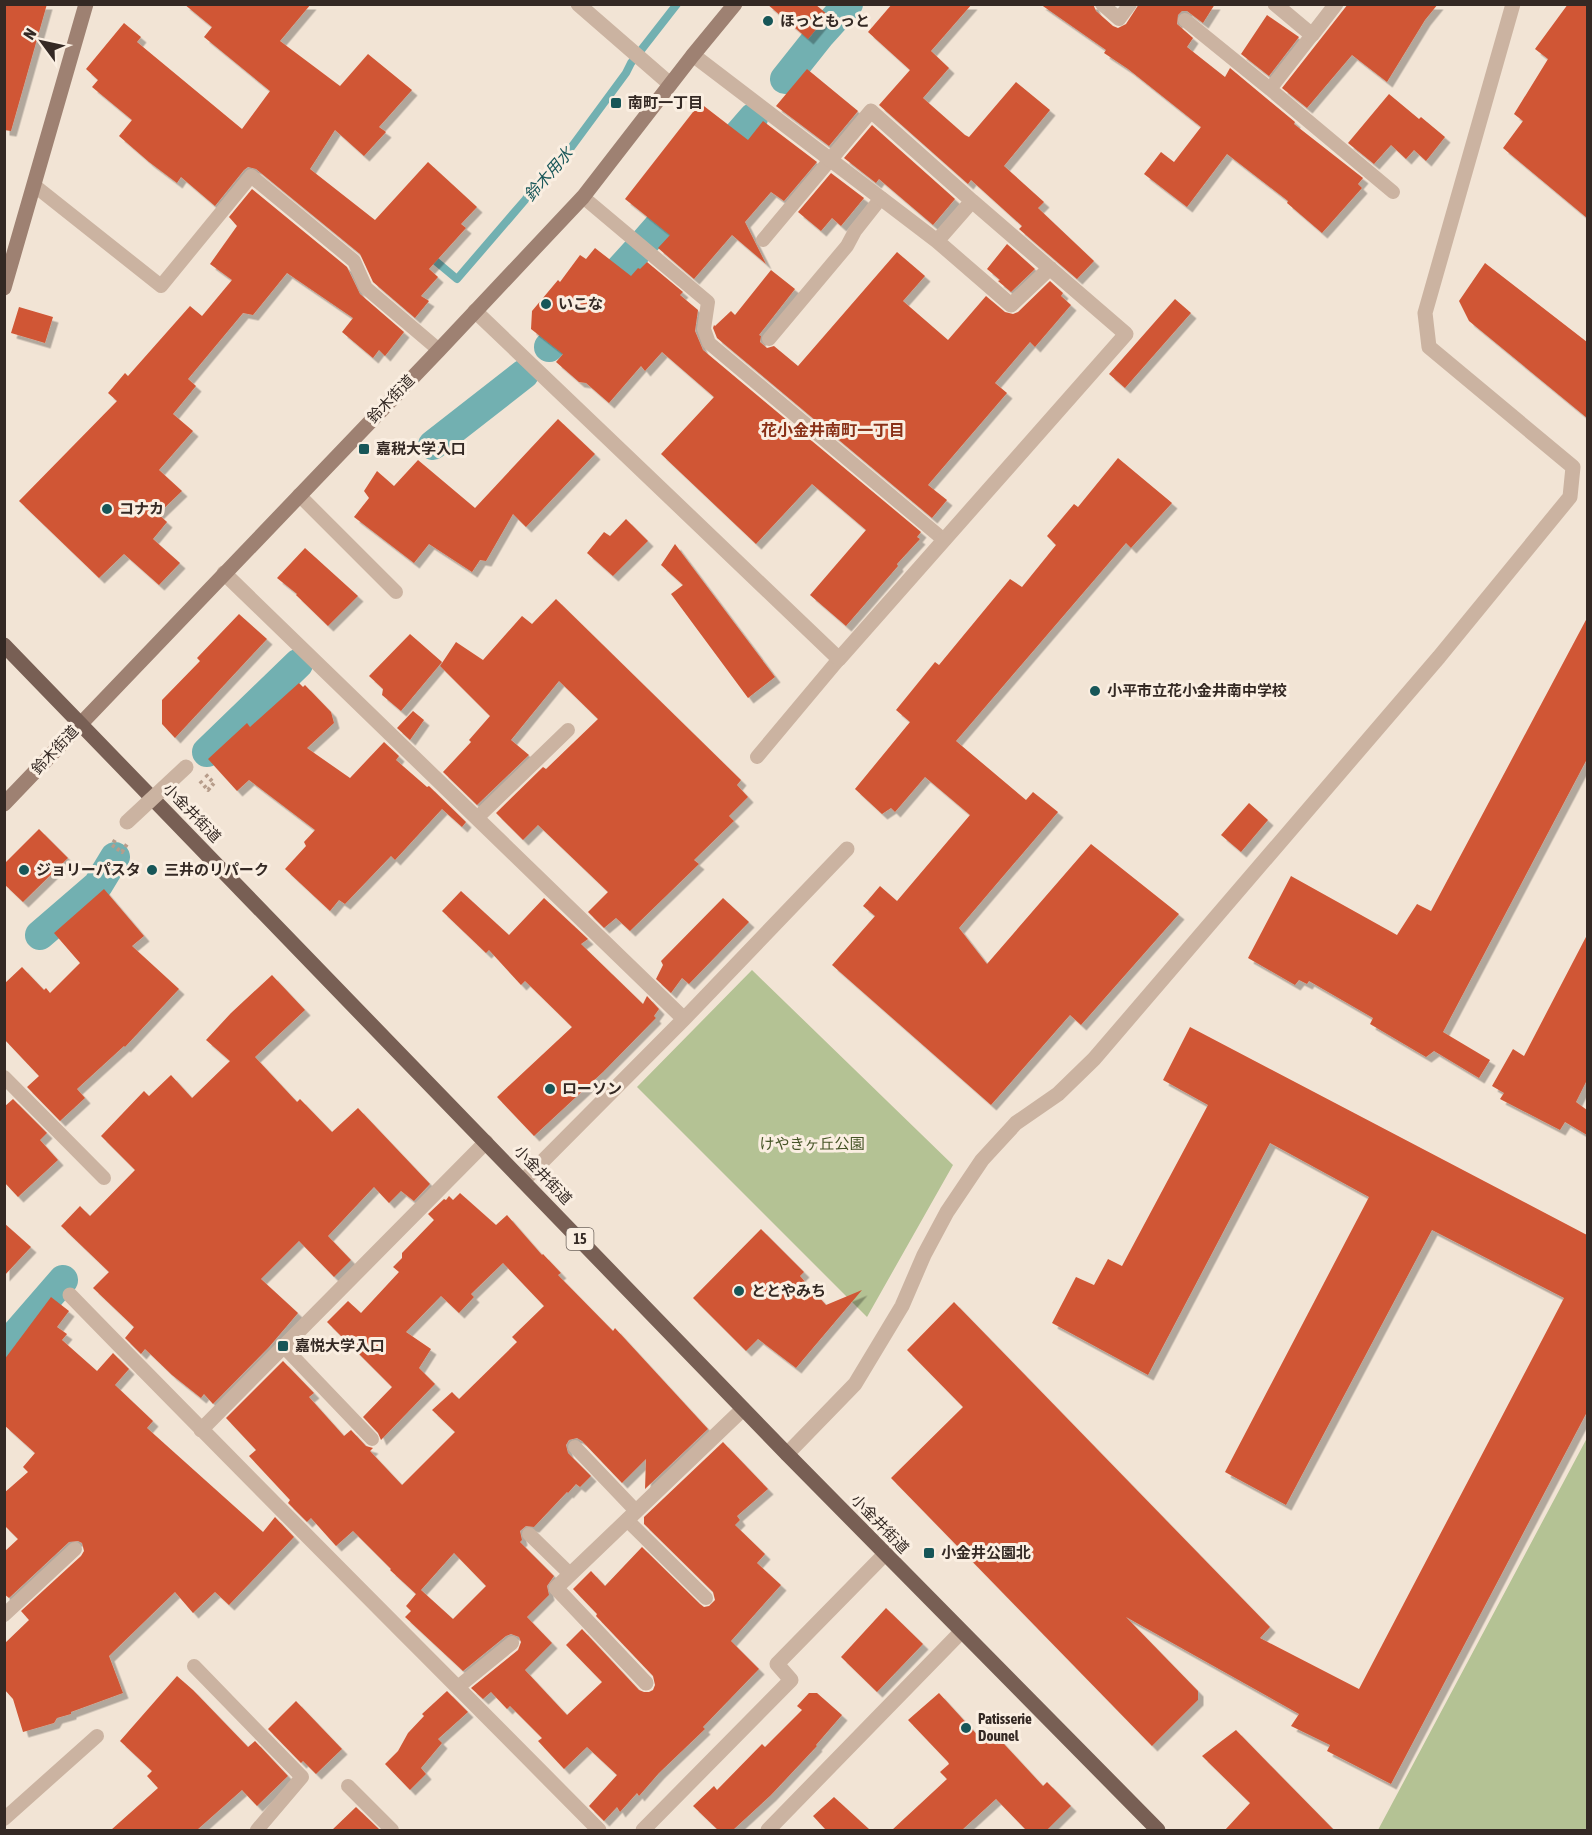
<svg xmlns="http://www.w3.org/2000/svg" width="1592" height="1835" font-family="'Asap Condensed','Noto Sans JP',sans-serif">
	<defs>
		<filter id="shadow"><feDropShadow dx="5.5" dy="5.5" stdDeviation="0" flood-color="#0004"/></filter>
	</defs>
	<rect width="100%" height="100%" fill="#f2e4d5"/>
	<path fill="#b4c294" d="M752,970l201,195 -86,152 -230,-230z
		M1587,1438v392h-209z"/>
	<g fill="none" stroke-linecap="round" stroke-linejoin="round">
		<path stroke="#72b0b1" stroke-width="8" d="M427,254l30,25 68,-79 13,-18 32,-33 56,-76 5,-10 46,-59"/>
		<path stroke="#72b0b1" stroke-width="30" d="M785,79l35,-44 28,-31
			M549,347l88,-96 116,-133
			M433,445l91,-71
			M207,752l91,-88
			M40,935l58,-50 17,-28
			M4,1348l59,-68"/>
	</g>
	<path fill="#d05736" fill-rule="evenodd" filter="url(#shadow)" d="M4,4h43l-36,127 -7,-1z
		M184,4h127l-31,37 60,45 28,-32 44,36 -33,37 7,5 -22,24 -29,-26 -25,39 65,51 53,-58 49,45 -16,17 5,4 -37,41 9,8 -17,19 8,5 -14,17 -42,-36 -13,-28 -104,-85 -8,-2 -4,3 -29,36 -34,-29 -4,6 -28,-21 -30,-26 13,-16 -40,-33 6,-7 -12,-11 38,-46 17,14 -4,5 105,87 28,-38 -66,-54 8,-10z
		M767,4h48l13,11 -20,24z
		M892,4h80l-41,47 18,17 -26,30 42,37 4,2 47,-55 34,28 -46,56 40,36 -6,6 56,53 -17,18 -58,-50 3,-3 -51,-46 -3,4 -89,-79 31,-35 -42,-38z
		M1040,4h53l3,7 17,15 5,2 8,-4 13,-20h76l-12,19 -16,-12h-5l-4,4 -1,9 16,14 -6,9 38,30 5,-9 65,54 -1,2 69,54 -5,6 4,4 -40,45 -35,-30 1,-2 -61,-47 -40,53 -43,-33 17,-22 13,10 27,-35 -73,-58 -24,-16 2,-3z
		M1348,4h90l-13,16 -38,62 -35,-27 -45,53 -25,-20z
		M1568,4h19v214l-84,-70 20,-27 -9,-7 34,-55 -13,-10z
		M1267,15l32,22 -30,39 -28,-22z
		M807,69l51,42 -29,35 -53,-40z
		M1389,94l30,25 2,-2 24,20 -19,24 -12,-11 -8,9 -15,-14 -17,19 -26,-21z
		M700,103l48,37 15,-19 54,41 -33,39 -13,-9 -26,30 21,42 -34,-29 -38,44 -36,-31 12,-13 -45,-36z
		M872,125l83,74 -22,26 -54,-46 -3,4 -32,-25z
		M831,173l33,25 -23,28 -9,-8 -11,13 -23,-19z
		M252,189l95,78 13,27 44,38 -19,24 -6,-6 -6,8 -31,-26 11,-14 -66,-45 -34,42 -10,-2 -55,66 8,7 -23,28 20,17 -34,39 23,21 -24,23 9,8 -14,17 27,24 -21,22 -35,-31 -25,24 -80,-77 98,-100 -9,-8 17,-20 3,3 62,-70 12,10 30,-36 -22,-16 27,-38 -8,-9z
		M1007,244l28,25 -24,23 -13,-11 2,-1 -13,-11z
		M595,248l36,28 7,-8 2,1 7,-7 36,30 -3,3 18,15 -3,21 8,19 218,182 -4,5 3,2 -23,25 1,2 -52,60 -36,-31 56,-65 -54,-46 -56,60 -95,-90 53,-57 -52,-45 -17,19 -4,-5 -32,37 -23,-20 -7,-1 -23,-20 7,-8 -32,-25 1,-18 26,-31 2,2 20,-27 6,4z
		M897,252l28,24 -22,25 45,39 38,-44 19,16 8,2 5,-2 32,-31 13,12 -2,3 10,9 -36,42 -5,-5 -35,41 12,10 -79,92 19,15 -15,18 -215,-180 -4,-10 1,-3 1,1 16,-15 4,4 36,-45 24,19 -36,46 2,1 -1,6 7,6 7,-2 24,20z
		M1485,263l102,79v76l-118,-97 -10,-20z
		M1175,299l16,14 -66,75 -16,-14z
		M19,307l34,10 -8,26 -34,-10z
		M558,419l37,35 -69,73 -13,-13 -27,47 -6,-1 -8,12 -43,-28 -15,19 -60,-46 15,-19 -5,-7 13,-20 17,15 24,-26 57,48z
		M1118,458l54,45 -41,45 -5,-5 -170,198 70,59 7,-8 25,20 -99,116 28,36 104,-120 88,70 -98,111 -11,-10 -79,90 -159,-140 43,-49 -12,-10 17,-20 17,15 73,-86 -45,-38 -30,35 -4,-4 -9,6 -27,-25 55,-67 -14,-12 39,-48 4,3 71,-86 12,8 34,-42 -9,-9 27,-32 4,3z
		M626,519l22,22 -35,35 -26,-23 17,-21 6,4z
		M675,544l100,133 -27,21 -77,-104 12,-9 -22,-20z
		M305,548l53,48 -30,30 -32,-31 1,-1 -20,-16z
		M556,599l185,181 -4,5 11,12 -19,19 5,5 -40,39 5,4 -69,67 -14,-13 -12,10 -16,-16 20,-20 -70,-67 -15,15 -27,-27 47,-46 3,2 52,-50 -39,-38 -48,59 18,15 -52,50 -34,-33 28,-30 -2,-2 21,-24 -50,-50 16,-24 27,18 39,-44 10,8z
		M239,614l28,25 -92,99 -13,-14v-24l38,-39 -3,-3z
		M1587,618v141l-144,273 47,28 -11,18 -45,-27 -8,6 -56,-33 3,-6 -64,-37 -2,3 -8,-4 -4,5 -47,-27 43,-82 106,59 20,-31 14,7z
		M410,634l32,28 -41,49 -19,-16 1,-6 -14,-13z
		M299,683l4,4 2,-2 26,27 3,11 -27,25 43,30 34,-36 15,14 -3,4 31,27 2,-1 37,36 -4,5 -20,-18 -47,51 -4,-4 -46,48 -6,-4 -9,11 -45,-42 21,-23 -2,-4 11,-12 -66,-50 -12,11 -29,-32 39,-36 3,4z
		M413,711l11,9 -14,20 -13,-12z
		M1249,803l19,17 -27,32 -20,-17z
		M39,829l29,29 -45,44 -19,-18v-20z
		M104,889l40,47 -12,10 47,43 -54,58 -1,-1 -47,43 8,9 -25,23 -33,-34 12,-11 -35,-37v-55l18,-17 22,23 2,-2 4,5 30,-30 -26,-30z
		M461,891l48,44 35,-37 44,41 -7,5 62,60 4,-8 12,13 -5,7 2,2 -53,54 -69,64 -37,-39 75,-70 -47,-46 -4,4 -32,-35 -3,3 -44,-42z
		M723,898l26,24 -60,62 -7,-6 -11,15 -15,-14 7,-14 -2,-4z
		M1587,935v145l-11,22 11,8v25l-22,-13 -5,8 -60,-31 4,-6 -12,-7 21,-37 11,7z
		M272,975l33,35 -50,47 42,45 3,-3 32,33 26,-24 72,76 -16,17 -13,-10 -12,12 -15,-16 -46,49 23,24 -17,17 -35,-36 -38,38 37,34 -29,34 -56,57 -9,-10 -3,4 -29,-23 -27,-26 -4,5 -16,-16 9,-11 -41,-39 16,-16 -48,-46 19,-20 10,10 45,-46 -34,-34 43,-45 5,5 22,-21 21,23 38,-37 -24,-21 25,-27z
		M1190,1027l397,208v177l-196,372 -64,-33 3,-6 -39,-19 8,-12 -173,-97 72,74v9l-46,46 -261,-268 72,-71 -56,-57 47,-48 316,325 -10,11 99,51 205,-391 -132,-68 -146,275 -61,-33 144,-275 -99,-54 -122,232 -96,-52 24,-46 18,8 14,-26 14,7 86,-161 -45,-25z
		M13,1099l34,34 -7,7 18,20 -40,37 -14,-15v-75z
		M460,1193l36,32 11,-10 35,40 1,-1 18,19 -3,2 55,56 2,-3 93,101 -63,60 1,-30 -24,24 -40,-42 -5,-3 -8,2 -3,5 2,8 23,23 -11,11 -4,-3 -8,9 -1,-1 -33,35 -8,-1 -6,5 2,9 -2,2 34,34 -7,10 2,9 -22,22 25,26 -27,27 42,45 35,-33 -36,-37 16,-16 57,61 5,2h5l4,-2 2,-5 -2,-9 -57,-60 1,-2 -24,-25 18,-18 14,15 37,-39 58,57 4,3 5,-1 6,-6 -2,-8 -69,-68v-7l79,-75 45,47 -31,27 3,4 -5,5 30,29 -8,9 24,22 -50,56 28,28 -56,58 2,2 -46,44 -20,23 -2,-3 -17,19 -3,-5 -13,14 -15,-15 28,-31 -30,-28 -23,22 -26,-28 4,-3 -32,-32 -3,3 -16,-17 -8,7 -12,-11 47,-38 3,-8 -2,-5 -8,-3 -5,2 -43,35 -58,-54 6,-6 -5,-5 10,-12 -26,-24 1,-1 -38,-38 -17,15 -25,-28 -4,4 -19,-19 2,-3 -41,-44 7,-6 -30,-32 57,-57 31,32 -5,4 35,39 7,-6 15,16 7,2 -3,3 32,34 53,-53 -23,-22 20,-18 7,7 58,-57 -5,-5 32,-31 -41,-43 -32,31 3,3 -15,16 -18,-17 -35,36 25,17 -12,19 16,16 -54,56 -3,-7 -15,-16 29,-30 -65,-65 21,-21 13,12 38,-41 -6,-5 9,-9v-5l32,-33 -6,-6 16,-15 2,1 3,-4 4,4zM454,1553l32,33 -33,33 -32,-29z
		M4,1223l27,24 -27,29z
		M761,1229l43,43 -4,4 26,29 36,-15 -66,78 -38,-29 -12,12 -53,-53z
		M51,1297l18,14 -12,16 10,7 -5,6 35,31 16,-18 16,16 -14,16 38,36 -6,7 116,104 12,-15 19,20 -65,68 -14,-13 -22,21 -18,-21 -66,64 14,37 -52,19v2l-14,4 -3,5 -31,9 -10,-33 -9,-10v-45l25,-24 -8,-9 60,-55 3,-5 -2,-8 -4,-2 -9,1 -60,56 -5,-4v-42l14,-13 -14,-14v-32l24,-21 -5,-5 12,-14 -31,-28v-65z
		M886,1608l37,36 -46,48 -36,-35z
		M177,1676l16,14 55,57 7,-6 33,35 -31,30 -15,-16 -45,40h-86l47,-42 -11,-12 5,-5 -32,-30z
		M447,1691l21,21 -30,27 4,4 -21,25 5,6 -16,16 -25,-26 13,-13 10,-18 16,-17 -2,-2z
		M809,1693h8l25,22 -26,30 1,1 -46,49 -38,35h-15l-25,-24 21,-20 3,4 45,-46 3,3 37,-37 -5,-4z
		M939,1693l43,47 10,-9 51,55 4,-4 24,24 -24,24h-21l-30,-31 -34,31h-70l55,-51 -7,-7 9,-8 -1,-2 -40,-42z
		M296,1701l46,48 -26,25 -13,-13 -2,2 -33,-34z
		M1236,1730l41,42 57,58h-109l25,-27 -48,-47z
		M834,1797l36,33h-44l-13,-14z
		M356,1807l24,23h-48z"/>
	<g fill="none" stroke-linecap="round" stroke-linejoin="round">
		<path stroke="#b79d8b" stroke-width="4" stroke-dasharray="3 3" stroke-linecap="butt" d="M200,781l8,9 6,-7 -9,-9
			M115,840l-3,5 10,7 5,-8"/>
		<path stroke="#cbb3a1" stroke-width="14" d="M1102,4l17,15 11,-15
			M1185,20l85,69 42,-54
			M1270,89l123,103
			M35,186l126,100 90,-110 103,85 12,27 73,62
			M583,197l125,105 -4,27 5,14 235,197
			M763,240l67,-80
			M769,339l78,-93 8,-15 26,-33
			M299,495l97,97
			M757,757l82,-98
			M477,818l91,-88
			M4,1077l100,101
			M283,1346l89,93
			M575,1447l61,64
			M627,1520l79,78
			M529,1534l41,40
			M4,1615l71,-66
			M194,1666l108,111 -45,53
			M458,1687l54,-44
			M348,1786l44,44
			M4,1819l93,-83"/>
		<path stroke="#cbb3a1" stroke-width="15" d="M578,4l92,80
			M1275,4l37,31 24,-31
			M830,160l41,-49 101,90
			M937,241l74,64 39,-37
			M475,311l364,348 287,-325 -154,-133 -35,40 -244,-186
			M224,573l460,446
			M523,1181l161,-162 163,-170
			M70,1295c175,180 353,357 529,535
			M201,1430l285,-288
			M787,1454l68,-70 47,-78 22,-51 23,-43 35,-52 34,-37 42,-29 36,-35 345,-402 131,-160 3,-30 -144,-120 -4,-34 88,-309
			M646,1683l-90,-95 187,-179
			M643,1830l148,-150 -14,-16 108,-110
			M768,1830l193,-198"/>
		<path stroke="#9e8172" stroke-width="15" d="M4,288l82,-284
			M4,804l435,-454 144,-153 110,-142 42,-51"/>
		<path stroke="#785f54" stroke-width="15" d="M4,645l783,809 371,376"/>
		<path stroke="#cbb3a1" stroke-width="15" d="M127,822l59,-55"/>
	</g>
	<g fill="#175658" stroke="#faeee1" stroke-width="2">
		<circle cx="768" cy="21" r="6"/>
		<rect x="610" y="97" width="12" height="12" rx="3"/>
		<circle cx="546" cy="304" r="6"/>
		<rect x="358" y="443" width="12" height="12" rx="3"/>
		<circle cx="107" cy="509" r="6"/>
		<circle cx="1095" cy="691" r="6"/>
		<circle cx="24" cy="870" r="6"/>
		<circle cx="152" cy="870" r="6"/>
		<circle cx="550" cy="1089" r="6"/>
		<circle cx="739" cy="1291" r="6"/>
		<rect x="277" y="1340" width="12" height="12" rx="3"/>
		<rect x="923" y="1547" width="12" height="12" rx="3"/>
		<circle cx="966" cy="1728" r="6"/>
	</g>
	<g text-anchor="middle" stroke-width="6" stroke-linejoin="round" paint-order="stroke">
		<rect fill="#faeee1" stroke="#6f645d" stroke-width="1.5" x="566.5" y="1228" width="27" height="22" rx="4.5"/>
		<g font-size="14" font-weight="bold" fill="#342924">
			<text x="580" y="1244">15</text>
		</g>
		<g font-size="15" font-weight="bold" fill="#342924" stroke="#faeee1" text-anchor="start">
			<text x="780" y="26">ほっともっと</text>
			<text x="628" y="108">南町一丁目</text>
			<text x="558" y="309">いこな</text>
			<text x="376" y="454">嘉税大学入口</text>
			<text x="119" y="514">コナカ</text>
			<text x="1107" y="696">小平市立花小金井南中学校</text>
			<text x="36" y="875">ジョリーパスタ</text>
			<text x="164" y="875">三井のリパーク</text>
			<text x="562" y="1094">ローソン</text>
			<text x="751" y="1296">ととやみち</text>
			<text x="295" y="1351">嘉悦大学入口</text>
			<text x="941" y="1558">小金井公園北</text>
			<text x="978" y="1724">Patisserie<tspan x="978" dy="17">Dounel</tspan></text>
		</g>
		<g font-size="15" fill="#342924" stroke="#faeee1">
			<text transform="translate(391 399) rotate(-46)" y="5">鈴木街道</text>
			<text transform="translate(55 750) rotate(-47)" y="5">鈴木街道</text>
			<text transform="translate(192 813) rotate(46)" y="5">小金井街道</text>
			<text transform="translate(543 1175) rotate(46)" y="5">小金井街道</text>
			<text transform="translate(880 1524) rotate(46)" y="5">小金井街道</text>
		</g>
		<g font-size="15" fill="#455426" stroke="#faeee1">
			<text x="812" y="1149">けやきヶ丘公園</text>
		</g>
		<g font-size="16" font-style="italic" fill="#175658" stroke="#faeee1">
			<text transform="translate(548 174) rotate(-49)" y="6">鈴木用水</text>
		</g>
		<g font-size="16" font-weight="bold" fill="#893017" stroke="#faeee1">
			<text x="833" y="436">花小金井南町一丁目</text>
		</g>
	</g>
	<rect width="1592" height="1835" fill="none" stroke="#342924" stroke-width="12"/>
	<g transform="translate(42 42) rotate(303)" stroke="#faeee1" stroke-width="4.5" paint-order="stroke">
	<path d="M0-4.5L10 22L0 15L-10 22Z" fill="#342924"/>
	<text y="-9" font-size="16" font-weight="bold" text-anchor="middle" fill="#342924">N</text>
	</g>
</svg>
